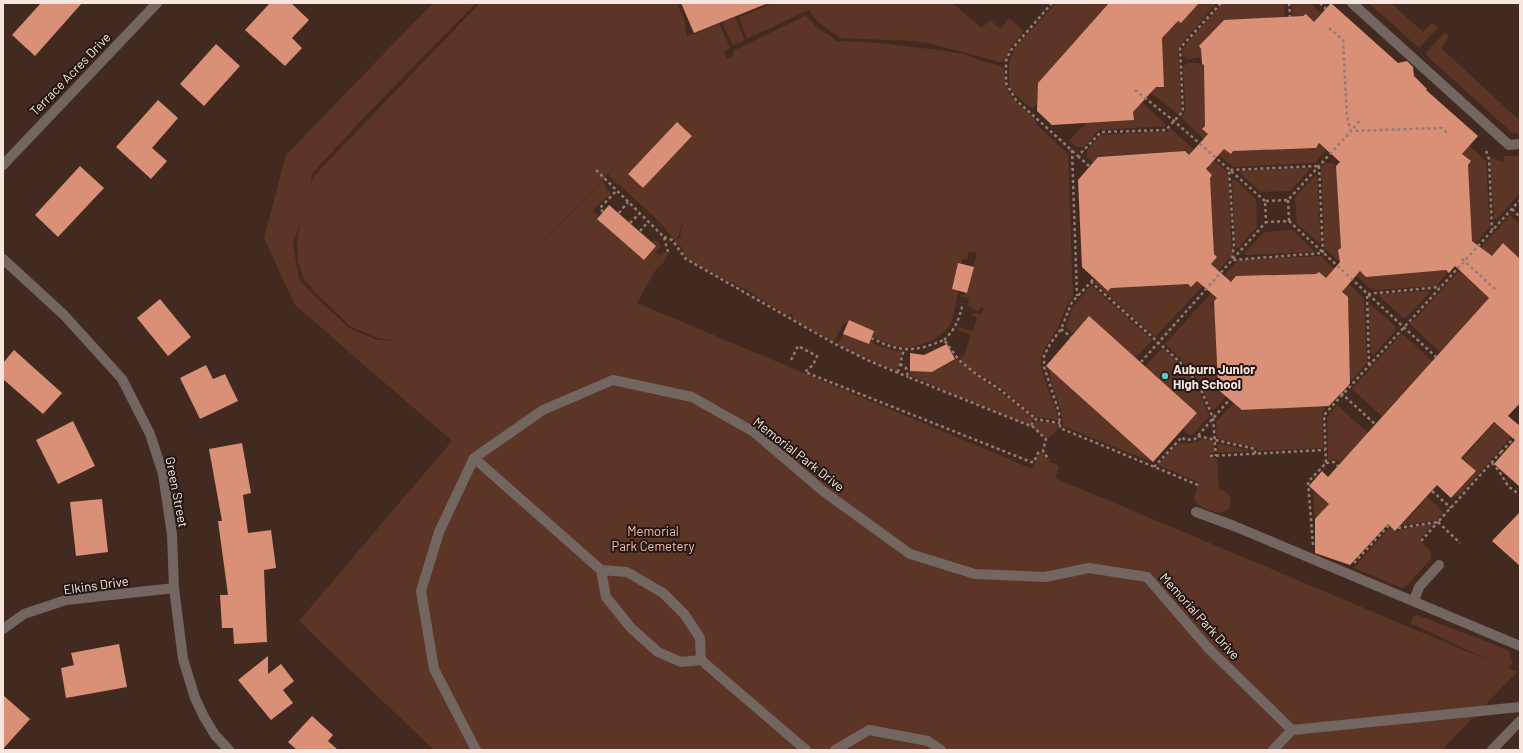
<svg xmlns="http://www.w3.org/2000/svg" width="1523" height="753" font-family="Barlow,sans-serif">
	<rect width="100%" height="100%" fill="#432a20"/>
	<path fill="#5d3527" fill-rule="evenodd" d="M433,3h43l-110,112 -54,59 -2,13 3,-10 167,-174h197l7,15 3,19 4,-4 2,2 26,-12 11,25 -6,3 3,8 7,-4 -1,-4 73,-36 8,10 23,16 44,2 57,7 25,4 19,7 18,5 4,3c0,27 13,34 32,51v4l32,30 5,142c-8,10 -10,21 -16,33 -6,11 -17,21 -16,35 1,19 15,37 17,56l-22,-3 -39,-32 -20,-12 -15,-11 1,-2 -3,-3 4,-1 7,-21 -13,-5 1,-3h2l6,3 6,1 4,-14 -6,-2 4,-2 6,2 3,-7 -4,-2 -1,5 -7,-2 -1,-3 -4,1 2,-6 -1,-3 -8,-2 1,-2 3,1 1,-3 2,1 10,-40 -8,-2 -2,9 -3,-1 -2,1c-3,20 -4,41 -10,60 -5,17 -33,28 -48,27 -12,-1 -22,-6 -32,-11l2,-5 -25,-11 -3,4h-3l-9,18 -42,-24 1,-3 -3,-1 -1,2 -34,-20v-2l-41,-20 -2,-3 -1,1 -23,-13 -5,-6 1,-2 -6,-8 -1,1 -3,-3 6,-4 4,-21 -6,21 -4,3 -14,-18 -52,-47 46,-49 -231,241 179,-186 4,5v3l5,4 -18,17 6,7 -2,2 59,27 -5,-4 2,-2 5,1 3,5 -5,6 4,4 3,-4 1,1 3,-1 1,2 -4,6 1,1 -11,11 -17,31 395,166 8,-17 4,2 5,8 10,4 -4,12 437,184 -81,-39 2,-6 4,-2 91,35 5,13 -5,5 9,4 -75,78h-1008l-135,-129 153,-180 -157,-136 -31,-67 22,-83zM677,122l15,14 -49,52 -15,-14zM300,223l-3,19 1,19 6,19 13,14 33,32 25,11 14,3 28,1 -40,-1 -28,-12 -40,-37 -10,-12 -6,-34z
		M774,3h178l30,25 8,-8 10,9 9,-11 15,13 -12,14 -7,16 -5,1 -64,-17 -22,-4 -74,-3 -22,-16 -9,-12 -62,29 -8,-22z
		M1056,3h53l-71,80 -1,20 -4,5 -4,-1 -17,-16 -3,-9v-19l5,-14z
		M1199,3h18l-39,44 3,61 1,2 -4,4 -27,-21 5,-6 8,-1 -2,-48 16,-17 3,2z
		M1222,3h63l-1,14 -85,29 2,3v8l-14,2 -4,-3 -1,-7z
		M1292,3h18l11,10 -7,9 -8,-8 -3,2 -11,1z
		M1369,3h22l32,29 9,-9 6,4 -19,21z
		M735,17l9,22 -1,2 -10,4 -11,-22z
		M1445,32l4,5 -8,11 79,73v13l-9,-2 -86,-78z
		M1187,63h11l6,2 1,61 4,8 -5,5 -23,-22 5,-6 -3,-44z
		M1142,102l25,24 -68,4 -15,17h-7l-8,-6 17,-18 48,-3 -1,-8z
		M1170,128l24,22 -5,5 -5,-5 -2,1 -78,5 -3,-2 -8,9 -6,-6v-7l14,-15 67,-4z
		M1319,144l7,6 -11,13 -82,4 -14,-12 5,-6 7,5 2,-3 77,-3 3,3z
		M1469,145l17,16 4,66 -14,16 -4,-3 -4,-75 2,-4 -8,-8z
		M1504,156h16v37l-24,27 -2,-1 -4,-58 2,-3 11,4z
		M1214,160l14,13 4,82 -14,16 -7,-7 6,-7 -3,-3 -4,-76 2,-3 -6,-6z
		M1325,163h8l3,3 -2,2 3,2 4,78 -3,2 7,7 -5,5 -15,-13 -4,-81z
		M1307,168l2,2 -19,21 -29,1 -21,-19 1,-2z
		M1316,175l1,1 4,66 -1,2 -23,-20 -2,-27z
		M1234,179l22,20 1,28 -19,21 -2,-1 -4,-66z
		M1510,215l10,9v40l-1,-6 -16,-15 -19,22 -10,-10z
		M1292,230l22,21 -2,1 -66,3 -2,-1 20,-22z
		M1321,256l13,13 -8,9 -10,-4 -85,8 -7,-6 14,-16z
		M1445,270l3,2 -12,14 -64,4 -15,-14 4,-4 6,5z
		M1459,271l30,27 -49,54 -30,-28z
		M1096,280l12,11 3,-3 86,-8 6,6 -48,51 -61,-55z
		M1349,284l15,15 3,64 -15,17 -2,-2 -2,-81 -6,-5z
		M1091,285l61,55 -16,18 -47,-41 -14,15 -3,1 -6,-6 7,-20z
		M1427,291l2,2 -22,24 -4,1 -24,-22 1,-2z
		M1211,293l6,5 -6,6 3,3 4,77 -2,3 10,9 -12,14 -4,-2 -10,-26 -20,-24 -15,-14z
		M1371,305l24,21v5l-22,25 -2,-2 -3,-47z
		M1402,333l30,28 -50,55 -30,-27z
		M843,334l25,10 2,-4 8,6 24,6 -6,19 -43,-19 -15,-8z
		M1162,348l14,13 20,23 13,32 -16,18 -4,1 -6,-6 14,-16 -52,-47z
		M957,359l3,3 74,56 -5,7 -118,-49 -1,-5 22,1z
		M1049,369l103,92v1l-89,-36 -2,-16 -9,-25z
		M1234,403l11,9 2,-2 77,-4 2,2 -4,5 1,35 -66,3v-4h-4l-36,-9 -1,-16z
		M1337,405l31,28 -28,30 -5,-4 -7,1 -1,-43z
		M1036,421l21,3v6l-9,8h-2l-14,-11z
		M1494,423l17,14 -52,59 -6,1 23,-26 -13,-13z
		M1201,439l10,1 3,3v10h-4v5h7l2,31 8,3 4,6 -2,11c-11,8 -22,0 -32,-5l-3,-6 5,-16 -41,-17 21,-23 3,2 16,-2z
		M1218,443l33,8 -33,2z
		M1313,491l16,13 -14,15z
		M1427,497l11,9 5,8 -6,6 -35,5z
		M1434,524l-15,16 11,10 1,9 -24,26 -5,3 -48,-20 36,-41 7,6 4,-4z"/>
	<path fill="#d99076" fill-rule="evenodd" d="M41,3h41l-47,53 -23,-21z
		M270,3h21l18,17 -17,18 10,10 -17,18 -40,-36z
		M681,3h85v1l-72,29z
		M1109,3h90l-18,20 -3,-2 -16,17 2,49h-8l-23,25 1,8 -82,5 -15,-14 1,-28z
		M1331,3l67,60 9,-2 6,6 1,9 13,13 -1,1 52,46 -16,18 9,7 -3,4 4,76 20,15 11,-13 17,16v144l-12,13 12,10v61l-26,-23 21,-24 -21,-18 -33,36 15,13 -25,27 -14,-13 -42,46 -7,-7 -38,41 -35,-12v-34l14,-15 -20,-18 13,-15 6,6 161,-179 -34,-32 -6,7 -3,-3 -80,7 -6,-6 -18,21 6,5 2,86 -2,3 -19,20 -87,4 -27,-23 3,-3 -4,-83 3,-3 -20,-17 -6,6 -3,-3 -77,4 -3,3 -26,-24 -4,-87 20,-23 87,-6 4,4 19,-21 -6,-5 3,-3 -1,-61 -2,-1 -1,-15 -2,-3 25,-26 79,-4 3,-2 8,8zM1319,143l21,19 -4,4 5,82 -3,2 2,12 -14,16 -7,-6 -3,2 -80,2 -5,6 -20,-18 6,-7 -3,-3 -4,-76 2,-3 -6,-6 18,-20 7,5 2,-3 83,-3z
		M216,44l24,22 -36,40 -24,-22z
		M158,100l20,18 -26,30 15,13 -16,18 -35,-32z
		M677,122l15,14 -49,52 -15,-14z
		M80,166l24,22 -46,49 -23,-22z
		M609,205l47,41 -12,14 -47,-41z
		M958,263l16,4 -7,26 -15,-4z
		M160,299l31,38 -23,19 -31,-38z
		M1089,316l108,97 -44,49 -107,-96z
		M849,320l25,11 -5,13 -26,-10z
		M947,344l8,15 -23,13 -22,-1v-18l14,2z
		M14,350l48,43 -19,21 -40,-35v-16z
		M206,365l7,14 12,-5 13,27 -38,18 -20,-41z
		M73,421l22,45 -37,18 -22,-44z
		M242,443l9,50 -8,2 5,38 23,-3 5,38 -12,2 3,72 -33,2 -1,-16h-11l-2,-33h8l-10,-74h4l-13,-72z
		M102,499l6,53 -32,4 -6,-54z
		M1520,512v54l-28,-25z
		M119,644l8,43 -61,11 -5,-30 13,-3 -3,-12z
		M268,656v18l13,-10 13,17 -11,9 10,13 -22,17 -33,-40z
		M3,695l27,24 -27,30z
		M312,716l21,19 -5,6 10,9h-41l-9,-8z"/>
	<g fill="none" stroke-linecap="round" stroke-linejoin="round">
		<path stroke="#927c74" stroke-width="2.5" stroke-dasharray="3 3" stroke-linecap="butt" d="M1052,3l-41,47 -5,11v22l10,17 62,56 23,-24 65,-2 17,-19 -3,-63 41,-45
			M1289,3l1,14
			M1320,3l6,6
			M1329,28l14,12 4,77 4,14 10,-12
			M1135,90l39,31 91,80
			M1072,150l5,146
			M1486,151l3,8 3,71
			M1078,156l11,10
			M1319,166l4,87 -91,7 2,-16 -5,-74z
			M596,170l68,67 4,15
			M1288,200l1,21 -23,1 -1,-21 23,-1 63,-69 91,-3 4,4 2,-3
			M1512,209l8,8
			M603,212l-3,-4 17,-18
			M619,213l9,-11
			M1289,221l147,136
			M630,223l10,-10
			M640,231l8,-9
			M664,237l8,3 14,19 149,85 32,16 41,17
			M1462,259l34,31
			M1091,282l3,-4
			M1061,329l10,8
			M871,338c30,15 43,14 73,2l15,20 17,14 22,14 38,31
			M944,340c12,-12 15,-20 19,-37
			M791,360l7,-14 19,10 -4,9 -8,7 226,90h3l4,-9 5,-2
			M1141,362l125,-140
			M900,364l6,4 2,9 120,48h3l15,14 -3,12 6,9
			M1369,365l-2,-71 73,-7
			M898,372l6,-23
			M1341,393l34,31
			M1031,425l5,-6 24,4
			M1198,436l57,13v5
			M1501,452l12,-13
			M1210,456l115,-6
			M1326,463l8,-1 4,4
			M1492,463l7,8 9,15 12,9
			M1154,467l28,-30 3,3 10,-1 35,-40
			M1198,485l-138,-57 -1,-16 -15,-45v-11l6,-12 11,-15 11,-27 19,-20 89,80 19,23 14,33 3,38
			M1432,491l19,17
			M1438,522l22,21
			M1398,528l40,-6 63,-70 2,2
			M1421,541l17,-19
			M1313,545l-5,-63 18,-19 -2,-48 196,-215
			M1354,563l35,-38"/>
		<path stroke="#736661" stroke-width="10" d="M1352,3l157,142 11,-1
			M3,165l154,-162
			M3,259l61,56 58,64 28,55 13,40 9,61 2,53 9,71 12,39 9,19 11,18 14,15
			M474,458l127,112 26,2 36,21 22,22 15,23 1,22 105,90
			M1196,512l38,14 286,120
			M601,570l5,27 25,31 27,24 23,10 20,-2
			M1414,601l5,-14 20,-22
			M3,629l21,-15 42,-14 108,-12
			M1292,730l228,-23
			M476,750l-42,-81 -13,-78 18,-59 35,-74 69,-48 70,-30 79,17 62,35 69,59 87,63 65,20 70,3 44,-9 58,9 62,72 83,81 -19,20
			M835,750l34,-20 59,11 13,9
			M1492,750l28,-29"/>
	</g>
	<circle fill="#54cdc7" stroke="#221612" stroke-width="1.5" cx="1165" cy="376" r="4"/>
	<g text-anchor="middle" stroke-width="4" stroke-linejoin="round" paint-order="stroke">
		<g font-size="13" fill="#f7e6e0" stroke="#221612">
			<text transform="translate(70 74) rotate(-46)" y="5">Terrace Acres Drive</text>
			<text transform="translate(799 454) rotate(38)" y="5">Memorial Park Drive</text>
			<text transform="translate(177 492) rotate(79)" y="5">Green Street</text>
			<text transform="translate(96 585) rotate(-8)" y="5">Elkins Drive</text>
			<text transform="translate(1200 616) rotate(48)" y="5">Memorial Park Drive</text>
		</g>
		<g font-size="13" font-weight="bold" fill="#f7e6e0" stroke="#221612" text-anchor="start">
			<text x="1173" y="374">Auburn Junior<tspan x="1173" dy="15">High School</tspan></text>
		</g>
		<g font-size="13" fill="#f9bda8" stroke="#221612">
			<text x="653" y="536">Memorial<tspan x="653" dy="15">Park Cemetery</tspan></text>
		</g>
	</g>
	<rect width="1523" height="753" fill="none" stroke="#f7e6e0" stroke-width="8"/>
</svg>
